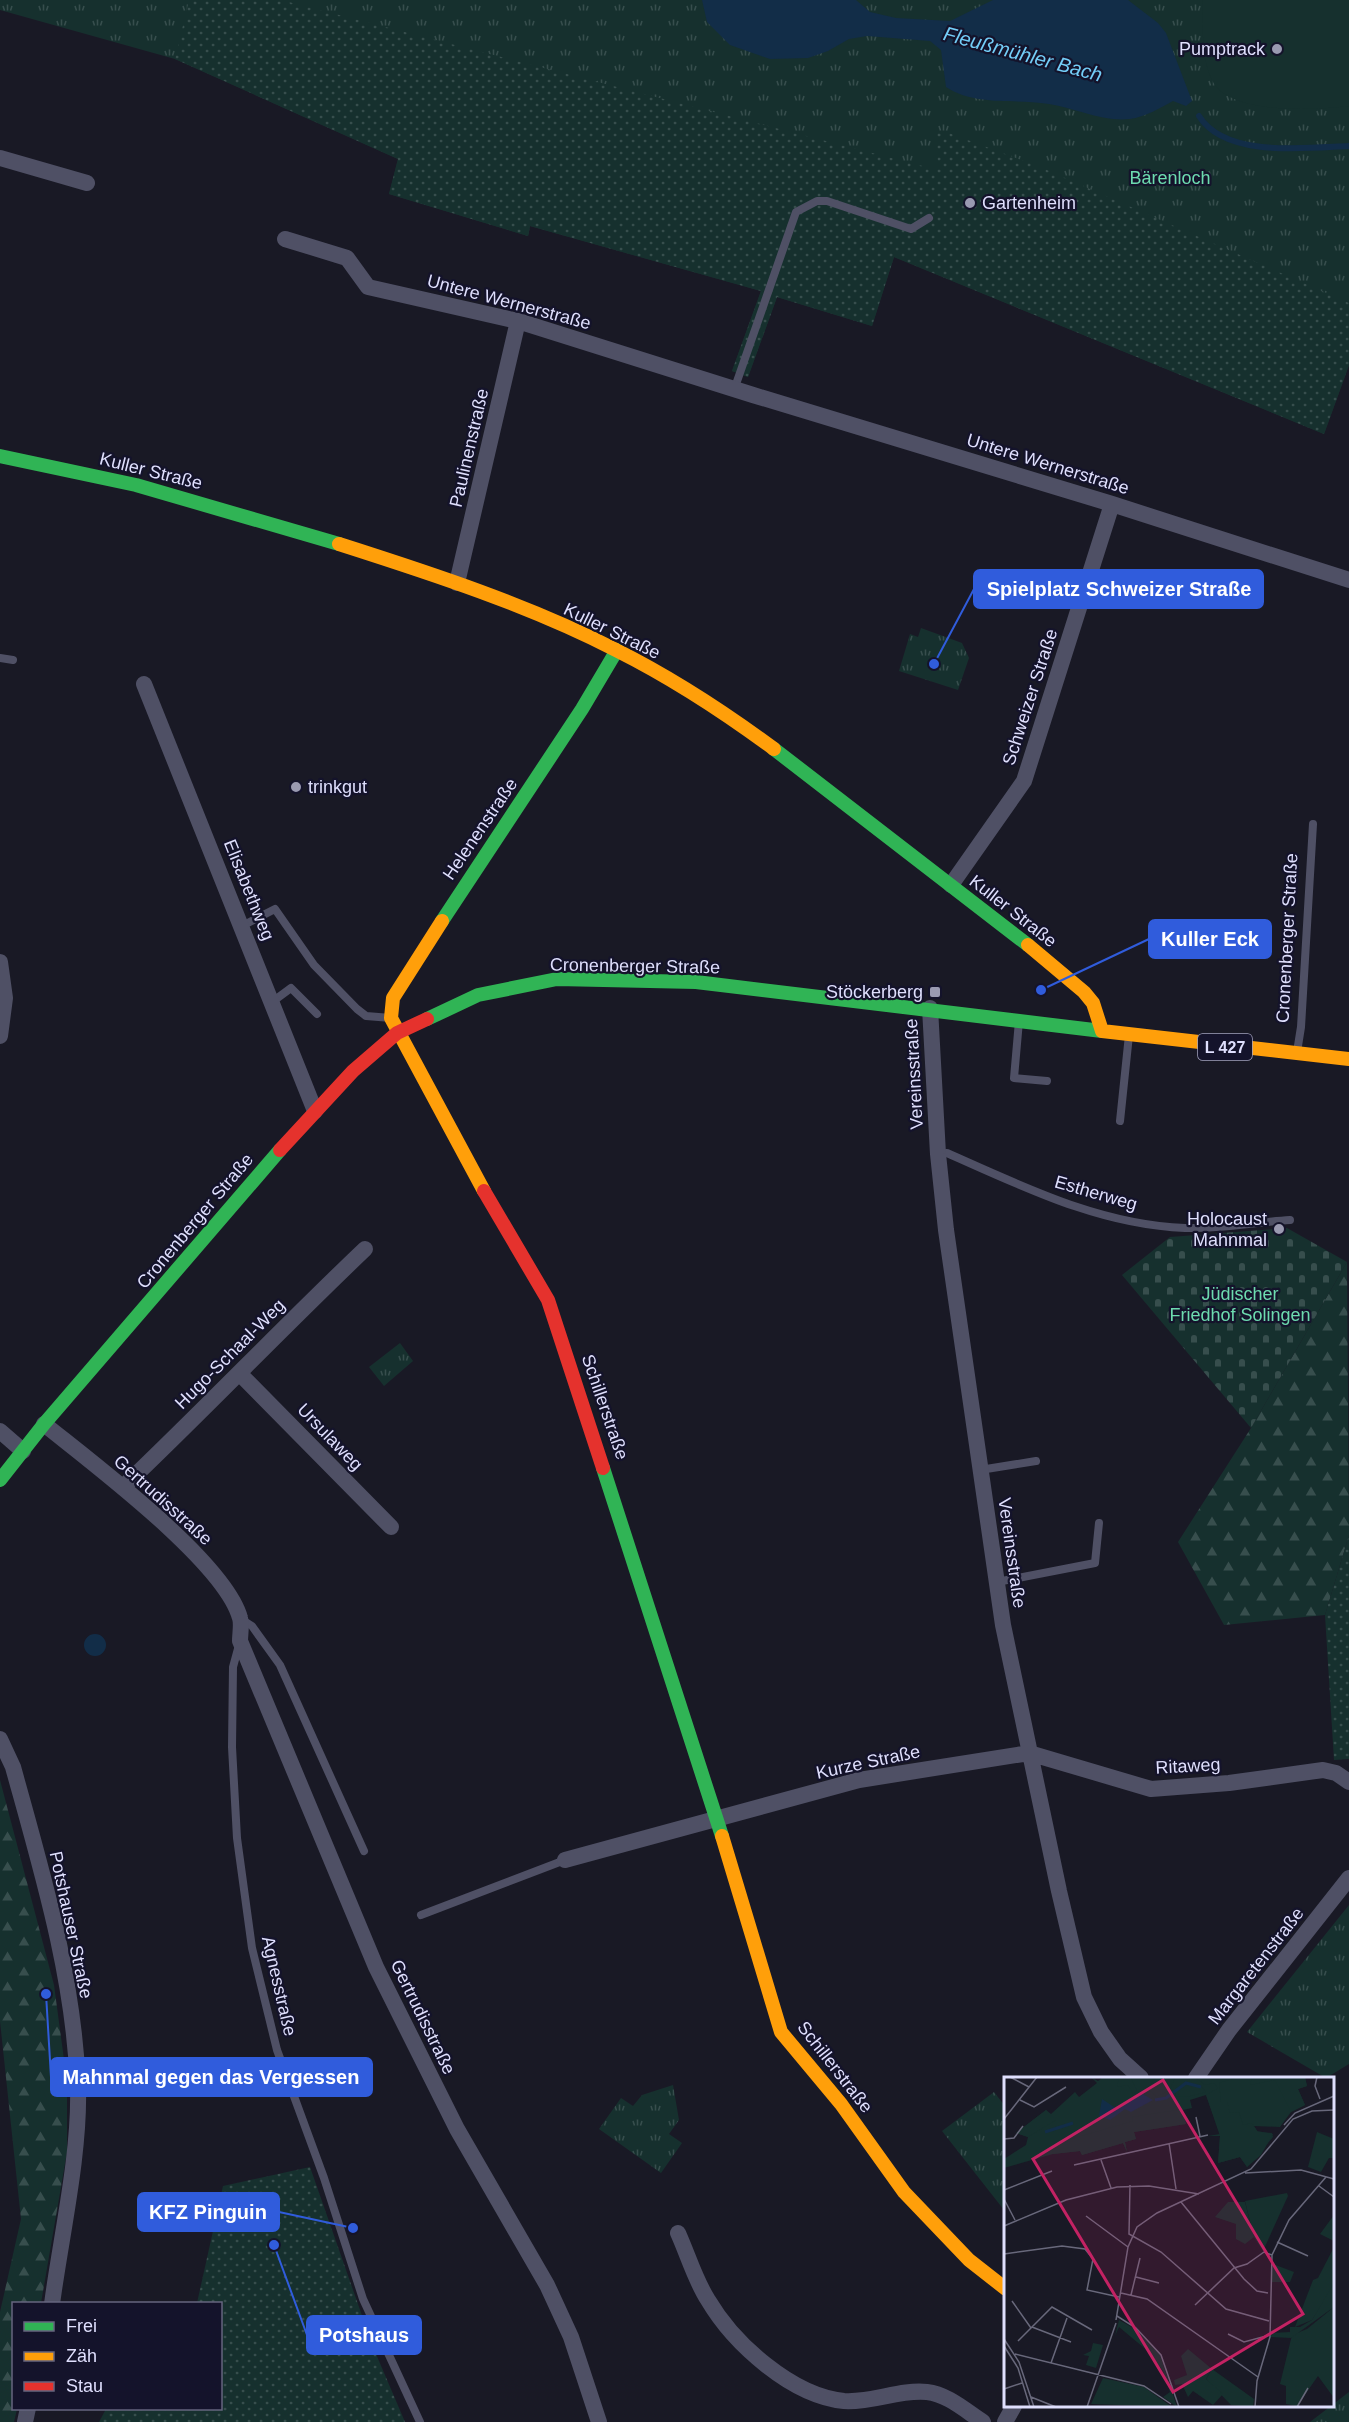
<svg xmlns="http://www.w3.org/2000/svg" width="1349" height="2422" font-family="Arial,sans-serif">
	<defs>
		<pattern id="grass-tufts" width="24" height="20" patternUnits="userSpaceOnUse" patternTransform="scale(1.5)"><rect width="24" height="20" fill="#16302e"/><path d="M3 7l-1-3M5 7V3M7 7l1-3M15 17l-1-3M17 17v-4M19 17l1-3" fill="none" stroke="#374e4d"/></pattern>
		<pattern id="forest-firs" width="22" height="20" patternUnits="userSpaceOnUse" patternTransform="scale(1.5)"><rect width="22" height="20" fill="#16302e"/><path d="M5 1l3.5 6h-7zM16 11l3.5 6h-7z" fill="#374e4d"/></pattern>
		<pattern id="cemetery-stones" width="16" height="16" patternUnits="userSpaceOnUse" patternTransform="scale(1.5)"><rect width="16" height="16" fill="#16302e"/><path d="M2 7V4a2 2 0 0 1 4 0v3zM10 15v-3a2 2 0 0 1 4 0v3z" fill="#374e4d"/></pattern>
		<pattern id="garden-dots" width="8" height="8" patternUnits="userSpaceOnUse" patternTransform="scale(1.5)"><rect width="8" height="8" fill="#16302e"/><path d="M2 2h.1M6 6h.1" fill="none" stroke="#374e4d" stroke-width="1.8" stroke-linecap="round"/></pattern>
	</defs>
	<rect width="100%" height="100%" fill="#191925"/>
	<path fill="url(#grass-tufts)" d="M0,0h1349v365l-25,69 -430,-177 -22,69 -95,-29 -29,80 -16,-6 29,-80 -231,-65 -2,10 -139,-42 9,-35 -223,-100 -175,-49z
		M921,628l41,15 7,15 -11,32 -59,-19 11,-37 8,3z
		M400,1343l13,18 -29,25 -15,-19z
		M1349,1905v159l-23,14 -79,-46z
		M673,2085l6,35 -10,14 13,9 -21,30 -62,-44 22,-31 12,8 9,-11z
		M994,2092l11,14 -1,104 -62,-79z
		M1349,2392v30h-39z"/>
	<path fill="url(#forest-firs)" d="M1347,1262l2,273 -24,80 -101,10 -46,-83 73,-114z
		M0,1780l54,205 13,97v70l-26,151 -27,1v104l3,1 -3,13h-14v-110l21,-93 -21,-198z"/>
	<path fill="url(#cemetery-stones)" d="M1287,1228l60,34 -96,166 -129,-153 48,-38z"/>
	<path fill="url(#garden-dots)" d="M189,0h92l657,170 -2,-38h10l94,35 309,136v62l-25,69 -430,-177 -22,69 -95,-29 -29,80 -16,-6 29,-80 -231,-65 -2,10 -139,-42 9,-35 -223,-100z
		M1349,1535v224l-15,1 -9,-145z
		M310,2167l63,180 32,75h-306l7,-13 114,-1v-104l-23,-1 26,-117z"/>
	<path fill="#16302e" d="M1202,0h147v106c-32,4 -118,9 -136,-24 -12,-22 -10,-57 -11,-82z"/>
	<path fill="#122d48" d="M702,0h154l14,12 26,6 54,3 43,-21h135l30,23 8,10 26,68 -6,5 -13,-5c-13,7 -28,16 -43,18 -29,3 -54,-11 -81,-15 -35,-6 -72,3 -103,-17l-5,-37 -11,-9 -63,-5 -18,3 -21,12 -20,7 -38,1 -40,-14 -23,-23z
		M84 1645a11 11 0 1 1 22 0a11 11 0 1 1-22 0Z"/>
	<g fill="none" stroke-linecap="round" stroke-linejoin="round">
		<path stroke="#122d48" stroke-width="6" d="M1199,116c26,42 106,32 150,30"/>
		<path stroke="#4f5065" stroke-width="8" d="M734,390l62,-178 21,-11h10l84,28 18,-11
			M0,658l13,2
			M242,926l33,-17 39,56 43,44 9,7 25,2
			M272,1002l19,-14 26,26
			M1019,1021l-5,57 33,3
			M1297,1052l4,-25 12,-203
			M1120,1121l9,-86
			M938,1154l9,-1c77,34 153,72 238,75 35,1 71,-6 105,-8
			M980,1470l56,-9
			M997,1582l98,-19 4,-40
			M241,1619l11,7 28,39 84,186
			M239,1645l-6,22 -1,80 5,91 15,110 25,102 47,128 39,121 57,123
			M421,1915l144,-55"/>
		<path stroke="#4f5065" stroke-width="16" d="M0,158l87,25
			M285,239l62,19 21,29 150,34 235,74 359,109 237,76
			M457,583l61,-262
			M144,684l171,427
			M951,885l73,-104 88,-277
			M0,962l5,36 -5,38
			M930,1008l8,146 8,76 57,395 56,266 25,106 17,35 19,27 21,19
			M241,1375l150,152
			M44,1424c47,38 181,138 196,194 2,6 0,16 0,23l136,326 81,162 90,156 24,52 28,85
			M0,1431l23,20
			M123,1487c82,-78 160,-160 242,-238
			M0,1739l13,28c29,105 61,210 65,320 2,68 -17,149 -26,217
			M565,1860l294,-80 170,-27 122,36 78,-6 94,-13 13,3 13,9
			M1196,2078l33,-48 120,-152
			M678,2233c10,22 17,47 30,67 26,44 84,96 136,101 28,2 56,-12 83,-9 20,2 39,19 56,30
			M25,2422l3,-14
			M1005,2422l9,-16"/>
		<path stroke="#30b455" stroke-width="14" d="M0,456l136,29 203,59
			M774,749l254,196
			M442,921l140,-212 35,-59
			M427,1019l51,-24 79,-16 139,3 406,49
			M603,1468l119,368
			M0,1480l44,-56 236,-274"/>
		<path stroke="#ff9f0a" stroke-width="14" d="M339,544c94,30 189,61 277,106 56,28 108,62 158,99
			M442,921l-49,77 -2,20 93,173
			M1028,945l56,47 9,11 9,28 247,28
			M722,1836l59,196 60,72 63,88 65,68 37,29"/>
		<path stroke="#e5322d" stroke-width="14" d="M280,1150l73,-79 44,-38 30,-14
			M484,1191l64,109 55,168"/>
	</g>
	<g fill="#9a9ab1" stroke="#14132b" stroke-width="2">
		<circle cx="1277" cy="49" r="6"/>
		<circle cx="970" cy="203" r="6"/>
		<circle cx="296" cy="787" r="6"/>
		<rect x="929" y="986" width="12" height="12" rx="3"/>
		<circle cx="1279" cy="1229" r="6"/>
	</g>
	<g text-anchor="middle" stroke-width="4.5" stroke-linejoin="round" paint-order="stroke">
		<rect fill="#14132b" stroke="#a2a2be" stroke-width="1.5" x="1198" y="1034" width="54" height="26" rx="4.5"/>
		<g font-size="16" font-weight="bold" fill="#dfdffd">
			<text x="1225" y="1053">L 427</text>
		</g>
		<g font-size="18" fill="#dfdffd" stroke="#14132b" text-anchor="end">
			<text x="1265" y="55">Pumptrack</text>
			<text x="982" y="209" text-anchor="start">Gartenheim</text>
			<text x="308" y="793" text-anchor="start">trinkgut</text>
			<text x="923" y="998">Stöckerberg</text>
			<text x="1267" y="1225">Holocaust<tspan x="1267" dy="21">Mahnmal</tspan></text>
		</g>
		<g font-size="18" fill="#6ddbaf" stroke="#14132b">
			<text x="1170" y="184">Bärenloch</text>
			<text x="1240" y="1300">Jüdischer<tspan x="1240" dy="21">Friedhof Solingen</tspan></text>
		</g>
		<g font-size="18" fill="#dfdffd" stroke="#14132b">
			<text transform="translate(509 302) rotate(15)" y="6">Untere Wernerstraße</text>
			<text transform="translate(469 448) rotate(-77)" y="6">Paulinenstraße</text>
			<text transform="translate(1048 464) rotate(17)" y="6">Untere Wernerstraße</text>
			<text transform="translate(151 471) rotate(14)" y="6">Kuller Straße</text>
			<text transform="translate(612 631) rotate(26)" y="6">Kuller Straße</text>
			<text transform="translate(1030 697) rotate(-72)" y="6">Schweizer Straße</text>
			<text transform="translate(480 829) rotate(-56)" y="6">Helenenstraße</text>
			<text transform="translate(249 890) rotate(68)" y="6">Elisabethweg</text>
			<text transform="translate(1013 911) rotate(38)" y="6">Kuller Straße</text>
			<text transform="translate(1287 938) rotate(-87)" y="6">Cronenberger Straße</text>
			<text transform="translate(635 966) rotate(1)" y="6">Cronenberger Straße</text>
			<text transform="translate(914 1074) rotate(-93)" y="6">Vereinsstraße</text>
			<text transform="translate(1096 1193) rotate(16)" y="6">Estherweg</text>
			<text transform="translate(195 1221) rotate(-50)" y="6">Cronenberger Straße</text>
			<text transform="translate(230 1354) rotate(-45)" y="6">Hugo-Schaal-Weg</text>
			<text transform="translate(605 1407) rotate(71)" y="6">Schillerstraße</text>
			<text transform="translate(330 1437) rotate(46)" y="6">Ursulaweg</text>
			<text transform="translate(163 1500) rotate(42)" y="6">Gertrudisstraße</text>
			<text transform="translate(1012 1553) rotate(82)" y="6">Vereinsstraße</text>
			<text transform="translate(868 1762) rotate(-12)" y="6">Kurze Straße</text>
			<text transform="translate(1188 1766) rotate(-3)" y="6">Ritaweg</text>
			<text transform="translate(71 1925) rotate(78)" y="6">Potshauser Straße</text>
			<text transform="translate(1256 1966) rotate(-52)" y="6">Margaretenstraße</text>
			<text transform="translate(279 1986) rotate(77)" y="6">Agnesstraße</text>
			<text transform="translate(423 2017) rotate(64)" y="6">Gertrudisstraße</text>
			<text transform="translate(835 2067) rotate(52)" y="6">Schillerstraße</text>
		</g>
		<g font-size="20" font-style="italic" fill="#73cdf7" stroke="#14132b">
			<text transform="translate(1023 54) rotate(15)" y="7">Fleußmühler Bach</text>
		</g>
	</g>
	<g transform="translate(1004 2077)">
		<rect width="330" height="330" fill="#191925"/>
		<path d="M87,0l7,4 5,-4h202l2,9 -9,3 7,16 -14,7 -11,15 -26,-1 4,6 14,1 1,4 -26,30 -7,-10 -22,6 2,-27h-12l12,-2 -14,-39 -16,5 2,8 -9,2 3,14 -52,8 2,7 -11,3 2,10 -4,-9 -41,12 -2,-4 -27,3 -49,14v-9l22,-14 2,-8 -12,-4 30,-23 5,4 24,-22 4,5 18,-14zM313,55l17,7v19h-5l-8,14 -13,-5zM330,138v26l-14,-7zM330,170l-1,41 -21,32 -17,7 18,-47 5,-2zM269,187l21,8 -4,10h-19zM330,230v91l-16,-22 -21,30 -11,-2v-18l-6,-2 12,-49 15,-6zM208,292l42,30 -1,8 -22,-2 -25,-26z" fill="#16302e"/>
		<path d="M115,0l12,1 6,13 -4,3 -5,-9 -11,2zM191,0h43l-19,6 2,19h6l3,11 9,-1 4,13 9,-2 5,8 16,3 -12,21 -14,12 -7,-10 -22,6 2,-27 -14,-41 12,-7 -4,-5 -9,2zM248,0h53l2,9 -9,3 7,16 -14,7 -16,-32 -25,5zM232,125h9l9,35 -9,7 -9,-5zM330,206v24l-43,31 -20,-1v-4l19,-1v-5h10l12,-7zM115,243l16,9 25,26 17,52 -14,-10 7,-5 -7,-21 -14,-19 -30,-25 -4,9z" fill="#16302e"/>
		<path d="M183,5l14,4 5,6 -19,5 -12,-1 2,-8z" fill="#16302e"/>
		<path d="M224,125h8v22l-21,-7zM99,301l41,9 28,20 -81,-3z" fill="#16302e"/>
		<path d="M179,32l3,15 -52,8 2,7 -11,3 2,10 -4,-9 -41,12 -2,-4 -27,3 -3,-9 83,-24 -1,-4zM42,33l10,10 -28,17 -12,-4zM283,116l1,3 -25,55 -9,-14 -9,-36zM89,266l10,2 -7,23 -10,-3 3,-9 -6,-1 8,-4zM184,272l24,20 -6,10 17,15 -10,11 -20,-14 -5,6 -6,-13 -7,1 -1,-5 13,-5 -6,-19z" fill="#16302e"/>
		<path d="M152,0h19l-5,13 -14,7 -8,-9z" fill="#16302e"/>
		<path d="M137,16l12,7 -22,12 -6,-3 -15,11 -11,-4 3,-17 15,10z" fill="#122d48"/>
		<path fill="none" stroke="#122d48" stroke-width="3" d="M151,23l11,-2 20,-15 15,4M41,55l28,-9"/>
		<path fill="none" stroke="#68687b" stroke-width="1.5" d="M6,0l19,10M313,0l-2,9 5,13M16,23l14,7 32,-20M192,40l4,19M0,42l33,-42M280,48l11,-12 39,-17M0,62l10,-1 9,-12M165,66l7,46M97,83l10,28M70,88l134,-30M241,96l56,-3 33,9M126,108l-1,49 32,18 65,57 43,12M315,109l15,11M0,113l48,-19M0,122l11,21M177,125l63,77 13,12 11,2M82,139l42,31M0,149l62,-26 51,-13 32,-1 50,8M273,165l31,14M0,177l58,-8 23,3 8,10 -6,31 32,7M132,200l23,6M117,216l26,6 111,78M127,218l9,-37M8,224l19,27M191,228l39,-37 13,-4 17,-12 8,3M113,239l19,12 25,27 18,52M112,243l12,-73 9,-20 20,-14 94,-44 42,-50 19,-8 22,-1M28,250l39,15M224,257l16,8 26,-7M0,262l15,23 15,45M14,264l34,-34 40,23M0,269l14,22 12,39M11,277l129,32 27,18M47,286l16,-45M0,312l18,-6M27,320l25,10M83,330l29,-84M251,330l2,-26 13,-44 2,-82 17,-35 37,-43M293,330l11,-19"/>
		<path fill="#c32263" fill-opacity="0.15" stroke="#c32263" stroke-width="3" d="M159,3l140,234 -130,78 -140,-233z"/>
		<rect width="330" height="330" fill="none" stroke="#dfdffd" stroke-width="3"/>
	</g>
	<path fill="none" stroke="#305cdc" stroke-width="2" d="M934 664L974 589M1041 990L1149 939M46 1994L51 2077M353 2228L279 2212M274 2245L307 2335"/>
	<g fill="#305cdc" stroke="#14132b" stroke-width="2">
		<circle cx="934" cy="664" r="6"/>
		<circle cx="1041" cy="990" r="6"/>
		<circle cx="46" cy="1994" r="6"/>
		<circle cx="353" cy="2228" r="6"/>
		<circle cx="274" cy="2245" r="6"/>
	</g>
	<g fill="#305cdc" stroke="#305cdc" stroke-width="2">
		<rect x="974" y="570" width="289" height="38" rx="6"/>
		<rect x="1149" y="920" width="122" height="38" rx="6"/>
		<rect x="51" y="2058" width="321" height="38" rx="6"/>
		<rect x="138" y="2193" width="141" height="38" rx="6"/>
		<rect x="307" y="2316" width="114" height="38" rx="6"/>
	</g>
	<g font-size="20" text-anchor="middle" font-weight="bold" fill="#fff">
		<text x="1119" y="596">Spielplatz Schweizer Straße</text>
		<text x="1210" y="946">Kuller Eck</text>
		<text x="211" y="2084">Mahnmal gegen das Vergessen</text>
		<text x="208" y="2219">KFZ Pinguin</text>
		<text x="364" y="2342">Potshaus</text>
	</g>
	<rect x="12" y="2302" width="210" height="108" fill="#14132b" stroke="#65657f" stroke-width="1.5"/>
	<rect x="24" y="2322" width="30" height="9" fill="#30b455" stroke="#65657f" stroke-width="1.5"/>
	<text x="66" y="2332" font-size="18" fill="#dfdffd">Frei</text>
	<rect x="24" y="2352" width="30" height="9" fill="#ff9f0a" stroke="#65657f" stroke-width="1.5"/>
	<text x="66" y="2362" font-size="18" fill="#dfdffd">Zäh</text>
	<rect x="24" y="2382" width="30" height="9" fill="#e5322d" stroke="#65657f" stroke-width="1.5"/>
	<text x="66" y="2392" font-size="18" fill="#dfdffd">Stau</text>
</svg>
